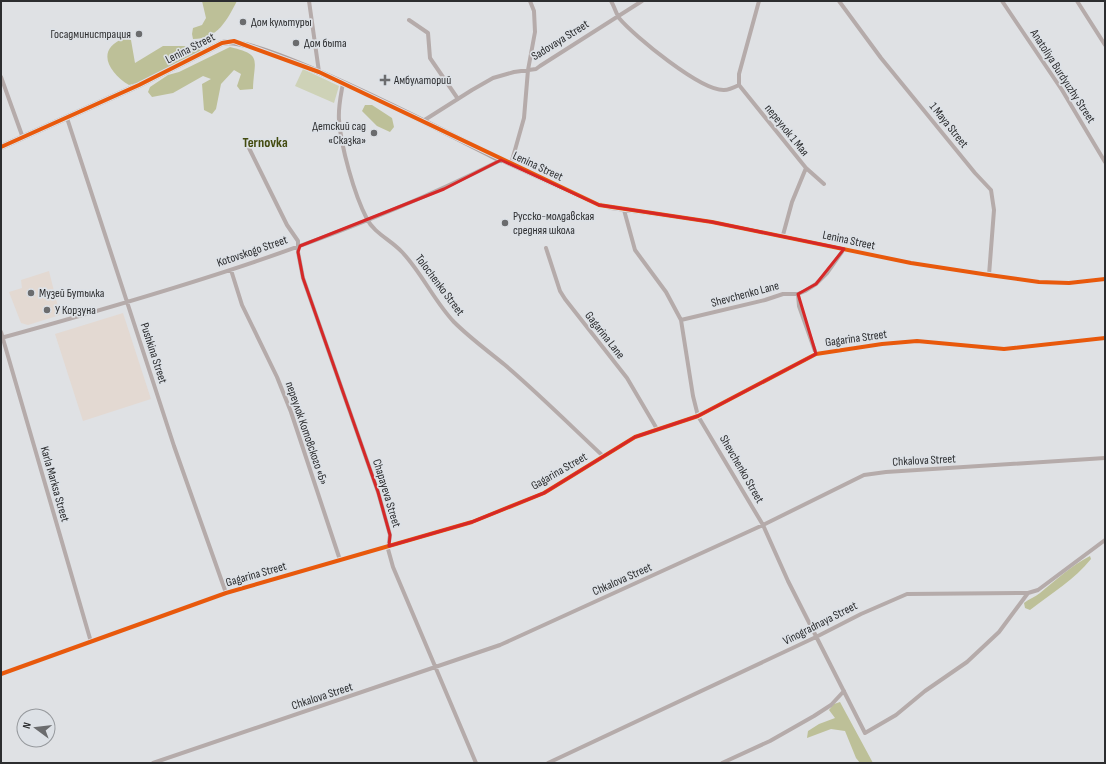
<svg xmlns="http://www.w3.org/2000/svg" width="1106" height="764" font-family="'Sofia Sans Condensed',sans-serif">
	<rect width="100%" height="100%" fill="#dfe1e4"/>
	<path fill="#e3d9d2" d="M49,271l11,44 -32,10 -7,-2 -12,-31 13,-4 -1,-8z
		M123,313l28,86 -68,22 -28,-87z"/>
	<path fill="#ced2b7" d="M303,69l36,17 -5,17 -39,-17z"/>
	<path fill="#bdc098" d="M202,1h35c-10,19 -19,38 -44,38l-1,-5 1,-6 9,-3 4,-7z
		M125,38l6,2 4,23 28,-17h33l5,5 -64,32 -8,2c-21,-13 -34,-36 -4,-47z
		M230,47c33,8 24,12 23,42l-13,1 -3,-4 4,-12 -7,-4 -13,14 -5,25 -4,5 -8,-4 -2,-26 9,-5 -8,-3 -30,17 -21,4 -4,-5 2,-5 18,-12 11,-3z
		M365,105h7l20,13 2,9 -4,5 -13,-6 -15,-15z
		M1090,556l1,3c-16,20 -40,35 -61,51l-5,-2 -1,-5c5,-4 11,-6 16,-10 16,-13 32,-28 50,-37z
		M840,702l33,61h-13l-4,-5 -11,-27 -14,-2 -24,9 1,-7 11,-7 16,-6 -6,-8 5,-6z"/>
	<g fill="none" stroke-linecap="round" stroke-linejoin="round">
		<path stroke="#b5abaa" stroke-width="4" d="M309,1l10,71
			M611,1c3,5 5,12 8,17 15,18 82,73 105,72 5,0 11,-3 15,-5
			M759,1l-20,73v11l67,83 -14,34 -9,33
			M839,1l42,57 94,115 16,17 3,20 -5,65
			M1002,1l60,89 43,72
			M1077,1l28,44
			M409,20l19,13 2,25 28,41
			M1,77l22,61
			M343,83c-2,12 -5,24 -4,37 2,27 15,74 28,99 7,14 24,21 35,33 20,21 32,49 52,70 16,16 34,29 51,43 34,29 66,61 98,91
			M67,118l107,328 52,147
			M423,121l49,-31 21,-12 21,-6 22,-3 4,-3 102,-65
			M248,146l39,79 11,16v11l5,26 75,214 12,43 -2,14 5,18 83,196
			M511,164l13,-46 4,-48 7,-38 -1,-21 -4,-10
			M806,168l18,16
			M624,210l11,40 31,42 15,28 12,76 5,20 65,109 25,56 77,152 31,-18 29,-24 42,-29 32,-30 29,-39
			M546,248l14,43 5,8 62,79 30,51
			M231,270l11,35 35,72 14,35 49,148
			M798,294l1,12 17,48
			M681,320l84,-20 18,-6h15l7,-3 11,-7 11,-11 17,-24
			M1,332l90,310
			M1,338c170,-47 343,-98 500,-178l86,40 24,8 101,14 199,41 78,12 50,7 30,1 36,-4
			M1,674l225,-81 246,-71 72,-29 91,-56 63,-21 118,-62 66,-10 35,-3 87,8 101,-11
			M153,763l347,-118 263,-120 101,-50 22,-3 219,-14
			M548,763l268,-126 45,-23 46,-20 121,-1 10,-3 67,-50
			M722,763l48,-22 44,-25 17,-11 13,-14"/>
		<path stroke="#ada09f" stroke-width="6" d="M1,147l138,-62 83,-42c33,-11 238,97 279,117"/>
		<defs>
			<path id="cycleway" d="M1,147l138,-62 83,-42 12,-2 85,31 280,133 113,17 199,41 78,12 50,7 30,1 36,-4
				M1,674l225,-81 246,-71 72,-29 91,-56 63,-21 118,-62 66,-10 35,-3 87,8 101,-11"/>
		</defs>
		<use href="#cycleway" stroke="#dde1e6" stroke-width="6"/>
		<use href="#cycleway" stroke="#e8590c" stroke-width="4"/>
	</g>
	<path fill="none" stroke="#d62828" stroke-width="3" stroke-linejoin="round" d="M501,160l98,45 113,17 132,27 -28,35 -18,10 18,60 -118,62 -63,21 -91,56 -72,29 -83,24 1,-11 -12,-43 -75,-214 -5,-26 2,-6 144,-57z"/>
	<g fill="#6b6c6e" stroke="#dde1e6" stroke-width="1.5">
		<circle cx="243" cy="22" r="4"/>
		<circle cx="139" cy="34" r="4"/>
		<circle cx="296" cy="43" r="4"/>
		<path d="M383 74h4v4h4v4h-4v4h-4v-4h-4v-4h4z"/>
		<circle cx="374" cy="133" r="4"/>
		<circle cx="505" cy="223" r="4"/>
		<circle cx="31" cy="293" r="4"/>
		<circle cx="47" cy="310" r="4"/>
	</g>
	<g text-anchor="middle" stroke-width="3.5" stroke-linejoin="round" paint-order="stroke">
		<g font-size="12" fill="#2c2d2f" stroke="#dde1e6" text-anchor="start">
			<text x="251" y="26">Дом культуры</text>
			<text x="131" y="38" text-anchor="end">Госадминистрация</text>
			<text x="304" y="47">Дом быта</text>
			<text x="394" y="84">Амбулаторий</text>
			<text x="366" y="130" text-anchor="end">Детский сад<tspan x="366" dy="14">«Сказка»</tspan></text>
			<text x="513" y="220">Русско-молдавская<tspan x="513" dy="14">средняя школа</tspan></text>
			<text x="39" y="297">Музей Бутылка</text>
			<text x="55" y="314">У Корзуна</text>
		</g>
		<g font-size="12" fill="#2c2d2f" stroke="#dde1e6">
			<text transform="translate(560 40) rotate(-32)" y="4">Sadovaya Street</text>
			<text transform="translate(190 48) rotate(-27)" y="4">Lenina Street</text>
			<text transform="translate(1063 76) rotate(57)" y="4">Anatoliya Burdyuzhy Street</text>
			<text transform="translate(949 125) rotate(51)" y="4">1 Maya Street</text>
			<text transform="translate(787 130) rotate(51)" y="4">переулок 1 Мая</text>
			<text transform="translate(538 166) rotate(25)" y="4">Lenina Street</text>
			<text transform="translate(849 240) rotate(12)" y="4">Lenina Street</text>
			<text transform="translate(252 251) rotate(-19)" y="4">Kotovskogo Street</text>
			<text transform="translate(440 285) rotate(53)" y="4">Tolochenko Street</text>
			<text transform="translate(745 294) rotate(-15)" y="4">Shevchenko Lane</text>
			<text transform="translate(605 335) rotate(52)" y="4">Gagarina Lane</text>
			<text transform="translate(856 338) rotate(-8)" y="4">Gagarina Street</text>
			<text transform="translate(154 353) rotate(72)" y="4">Pushkina Street</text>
			<text transform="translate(307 433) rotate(71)" y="4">переулок Котовского «Б»</text>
			<text transform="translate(924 460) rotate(-3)" y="4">Chkalova Street</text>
			<text transform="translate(742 469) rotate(60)" y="4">Shevchenko Street</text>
			<text transform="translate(559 471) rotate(-30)" y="4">Gagarina Street</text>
			<text transform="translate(55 484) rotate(74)" y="4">Karla Marksa Street</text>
			<text transform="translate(387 493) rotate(73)" y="4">Chapayeva Street</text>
			<text transform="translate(256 574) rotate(-16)" y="4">Gagarina Street</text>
			<text transform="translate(622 579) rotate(-24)" y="4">Chkalova Street</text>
			<text transform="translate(820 623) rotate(-27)" y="4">Vinogradnaya Street</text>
			<text transform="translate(322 696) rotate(-18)" y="4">Chkalova Street</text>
		</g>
		<g font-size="14" font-weight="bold" fill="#444c11" stroke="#dde1e6">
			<text x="265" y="147">Ternovka</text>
		</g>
	</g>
	<rect width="1106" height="764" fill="none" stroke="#2c2d2f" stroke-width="4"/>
	<g transform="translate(36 728) rotate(285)"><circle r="19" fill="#dde1e6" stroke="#96999d"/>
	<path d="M0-3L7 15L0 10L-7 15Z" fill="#6b6c6e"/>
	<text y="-6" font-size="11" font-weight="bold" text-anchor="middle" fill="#2c2d2f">N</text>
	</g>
</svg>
